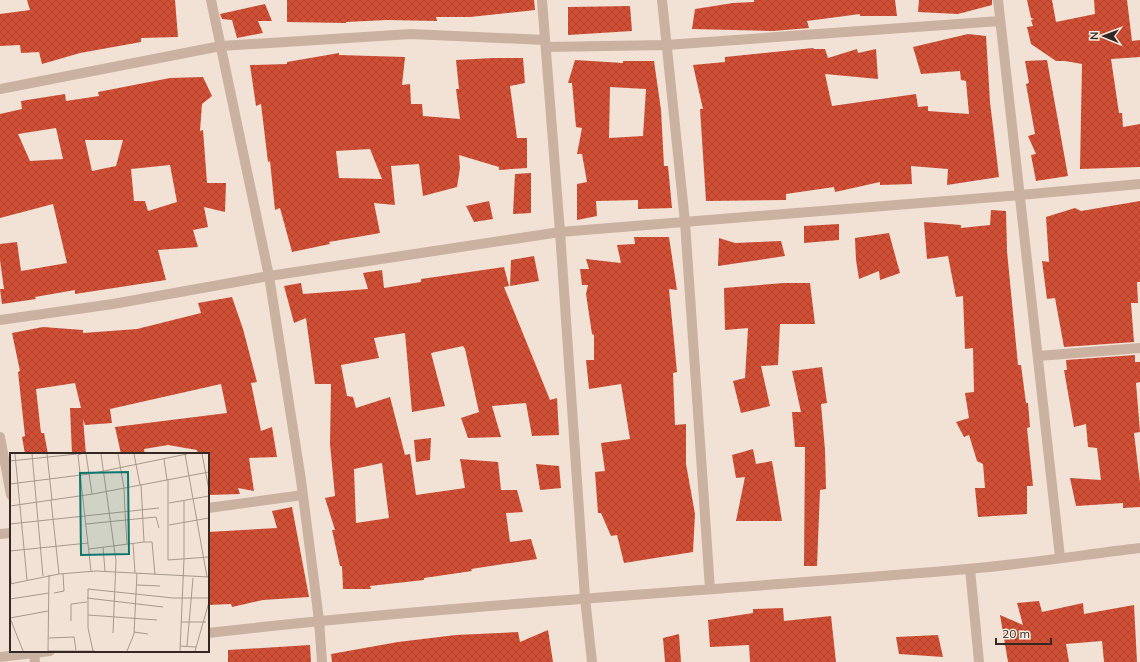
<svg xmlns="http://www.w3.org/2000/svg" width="1140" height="662" font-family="Mulish,sans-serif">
	<defs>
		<pattern id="building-cross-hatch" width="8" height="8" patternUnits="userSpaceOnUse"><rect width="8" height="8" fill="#d04f35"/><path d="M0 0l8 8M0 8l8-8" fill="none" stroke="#aa422d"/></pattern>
	</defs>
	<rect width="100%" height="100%" fill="#f2e2d5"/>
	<path fill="url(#building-cross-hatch)" fill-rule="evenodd" d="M27,0h148l3,37 -37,1v4l-61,11 -38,11 -3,-12 -18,1 -1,-8 -20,1v-32l30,-4z
		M287,0h247l1,10 -65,7h-34l1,4 -50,-1 -41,2v1l-59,-1z
		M754,0h141l2,16h-37v-2l-53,7 2,7 -36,3 -81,-2 3,-20 38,-6 21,-1z
		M919,0h73v5l-34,9 -40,-2z
		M1027,0h25l4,22 39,-8 -1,-14h33l5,41 8,-1v17l-29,2 8,54h3l1,14 17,-3v43l-60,2 2,-105 -17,-3h-9l-25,-17 -4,-17 6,-1 -2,-6 3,-1 -3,-1z
		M265,4l7,17h-14l5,12 -26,5 -5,-18 -10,-1 -2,-5z
		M630,6l2,25 -64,4v-28z
		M968,34l18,2 4,66 9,75 -52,8 1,-16 -37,-3 1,18 -32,1v-3l-45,10 -1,-5 -48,7v6l-80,1 -6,-92h3l-10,-44 32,-3v-5l88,-9 1,1h11l3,9 29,-9 1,4 18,-4 2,30 -53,-5 7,32 84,-12 2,13 10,-1v5l41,3 -3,-33 -5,-1 -1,-9 -39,3 -8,-27z
		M339,53v2l66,2 -3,28 8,-1 1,20h11l1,12 37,3 -4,-30h3l-3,-29 37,-2h30l2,25 -15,3 7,52h10v30l-28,2v-3l-40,-12 1,13 -3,19 -34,9 -4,-32 -28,2 4,39 -21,-2 6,30 -51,9 1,2 -38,8 -12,-44 -5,2 -5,-49 -2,1 -7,-58 -5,2 -6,-41 37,-1v-2zM370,149l12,30 -43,-1 -3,-27z
		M575,60l48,3v-2h31l7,49 3,56h4l4,42 -34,1v-9l-42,1 1,15 -20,4v-36l10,-2 -5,-28h-5l5,-26 -6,-1 -4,-44h-4zM610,87l36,2 -3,47 -34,2z
		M1047,60l21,116 -32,5 -5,-26 5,-1 -8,-18 7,-2 -9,-50 3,-1 -4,-22z
		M203,77l9,19 -10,8 -2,27 3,-1 4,53h19l-1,29 -21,-5 4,20 -15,3 5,17 -40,3 8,30 -91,14v-4l-40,7 1,2 -34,5 -2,-15h4l-4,-29v-16l17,-2 4,29 46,-8 -14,-59 -53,14v-104l22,-5 -1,-8 44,-7 1,7 33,-5 -1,-4 72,-14zM56,128l7,31 -33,2 -12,-27zM85,140h38l-7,26 -24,5zM170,165l7,37 -29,9 -3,-10h-11l-3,-32z
		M531,173v40l-18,1 2,-40z
		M489,201l4,18 -19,3 -8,-16z
		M1140,201v81h-3l1,21h-7l3,39 -70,5 -9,-49 -8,1 -5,-38 7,1 -3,-45 29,-9 6,3z
		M991,210l15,1 1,40 11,114h3l5,38h2l2,24 -3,1 6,58h-6v28l-49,3 -3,-29h10l-2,-24 -6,-3 -8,-26 -5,2 -8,-15 13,-4 -4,-25 9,-1 -1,-44 -8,1 -2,-53 -7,1 -8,-41 -21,3 -3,-37 37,3v3l29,-3z
		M839,224v16l-35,3v-17z
		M889,233l11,40 -20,7 -1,-9 -20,8 -3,-19 -1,-22z
		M634,237h35l8,53 -8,-1 8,83 -4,1 2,52 11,-1v40l9,50 -2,38 -69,11 -7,-28 -6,1 -10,-23h-3l-3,-41 10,-1 -4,-28 29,-4 -9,-55 -32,5 -3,-29h8v-25l-2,-1 -6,-40 2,-9h-6l-2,-16h9l-3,-10 35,4 -4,-18 18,-1z
		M719,238l16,5 46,-2 4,15 -67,10z
		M534,256l5,25 -29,5 1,-26z
		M504,267l5,19 -5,1 46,113 7,-2 2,37 -27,1 -6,-33 -34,3 9,31 -33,1 -7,-20 18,-6 -14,-63 -2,-3 -32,7 14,53 -33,6 -7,-79 -31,5 5,20 -38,7 6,31 6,1 3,11 34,-11 15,58 5,-1 6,41 49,-7 -5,-29 38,3 3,28h16l6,22 -17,1 4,29 21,-3 6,20 -66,10 1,2 -48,7v2l-54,6 1,3h-28l-1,-23h-2l-8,-36h3l-10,-32 10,-2 -5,-52 1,-60h-16l-9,-66 -12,5 -10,-37 17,-3 2,11 65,-5 -5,-16 19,-3 2,18 37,-6v-3zM382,463l7,55 -33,5 -2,-54z
		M784,283h26l5,41h-35l-2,41 -17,1 9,40 -29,7 -8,-32 12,-3 3,-50 -23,2 -1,-42z
		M232,297l11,32 14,53 -6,1 10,48 11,-4 5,30 -28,1 5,33 -16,-3 2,6 -32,1v-41h-10l-1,-4 -29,-5 -24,4 1,5h-24l-6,-27 112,-14 -6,-29 -111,25 2,14 -27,2 -2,-6 3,35h-14l-2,-46h11l-6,-25 -39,6 5,44h3l4,21h-23l-3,-17 3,-1 -7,-64 2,-1 -8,-38 31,-6 40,3v3l54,-4 64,-16 -3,-10z
		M1135,355v7h5v20l-4,1 4,49 -6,1 6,50v24l-17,1v-5l-47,3 -6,-28 31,2 -4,-32 -9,-1 -2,-23 -12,3 -10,-57h3l-1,-10z
		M822,367l5,36 -6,1 4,46 1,39 -6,1 -3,76h-13l1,-119h-10l-3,-35h9l-9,-41z
		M431,438l-1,22 -14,2 -2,-22z
		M753,449l3,15 16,-3 10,60h-46l9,-44 -9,1 -4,-23z
		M536,464l23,2 2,22 -21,2z
		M292,507l17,90 -46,3 -31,7 -1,-3 -23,1v-73l69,-4 -5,-17z
		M1039,601l3,11 41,-9 1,11 50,-9 3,57h-33l-2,-21 -36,3 3,18h-61l-8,-47 23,10 -6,-22z
		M783,608l1,13 47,-5 5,46h-86l-1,-17 -39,2 -2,-27 45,-7v-4z
		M548,630l5,32h-221l-1,-8 67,-12 58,-7 62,-3 2,10z
		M679,634l2,28h-16l-2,-24z
		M938,635l5,22 -44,-3 -3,-17z
		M310,645l1,17h-83v-12z"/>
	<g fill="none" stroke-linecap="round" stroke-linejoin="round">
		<path stroke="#cbb1a0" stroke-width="10" d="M211,0l58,276 32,204 18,140 3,42
			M542,0l18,232 25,366 7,64
			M662,0l23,222 25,367
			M998,0l62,557
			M546,47l120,-2 334,-24
			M0,89l221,-43 190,-12 134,6
			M0,320l113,-16 156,-28 291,-44 460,-37 120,-11
			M1038,356l102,-8
			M0,437l11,58
			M208,508l95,-13
			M0,534l11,-1
			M970,569l9,93
			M34,651l1,11"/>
		<path stroke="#cbb1a0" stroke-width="10" d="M208,633c252,-29 506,-42 759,-64 58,-5 115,-14 173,-21
			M0,657l50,-6"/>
	</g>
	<g transform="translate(10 453)">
		<rect width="199" height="199" fill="#f2e2d5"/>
		<path fill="none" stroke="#a6988e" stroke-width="1" d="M5,1l12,126M22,1l11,122M37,1l5,46M71,1l-3,1 13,116M76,1l6,40M91,1l15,107 -3,72M108,1l6,34 1,23M124,1l6,31M175,1l22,123M192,1l7,36M154,6l3,21M0,8l67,-7M158,26v81l41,-3M0,31l79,-10 98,-20M41,47l8,74M159,50l40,-7M0,53l83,-12 116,-22M115,58l2,33M0,71l149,-16M76,71l70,-7 3,11M159,72l40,-7M134,89h8l3,33M123,90l2,30M93,94l2,24M79,96l55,-7 -3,-58M0,98l78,-8M0,111l1,20M0,131l49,-10 37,-3 113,6M127,132l23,1M44,140l10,-2 -1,-17M77,145l76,9M0,146l39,-6M78,162l69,5M0,165l38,-7M0,165l13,33M61,168v-17l16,-2M171,169h25M124,179l14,2M39,185l25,-1 2,13M170,193l16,1M177,193l6,-68M38,198l1,-76M38,198h47M83,198l-5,-23v-39l85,9h36M117,198l7,-17 3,-61M170,198l4,-92v-58M185,198l14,-49"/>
		<path fill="#0f766e" fill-opacity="0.15" stroke="#0f766e" stroke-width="2" d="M118,19l1,82 -48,1 -1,-82z"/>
		<rect width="199" height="199" fill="none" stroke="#342824" stroke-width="2"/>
	</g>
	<g transform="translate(1104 36) rotate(271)" stroke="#faede1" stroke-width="3" paint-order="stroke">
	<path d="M0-3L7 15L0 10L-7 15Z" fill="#342824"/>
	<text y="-6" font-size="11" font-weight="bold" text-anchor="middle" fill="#342824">N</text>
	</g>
	<path d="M996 638v6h55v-6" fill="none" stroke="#342824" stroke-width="2"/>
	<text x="1002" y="638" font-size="12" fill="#342824" stroke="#faede1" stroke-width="3" paint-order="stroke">20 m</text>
</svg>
